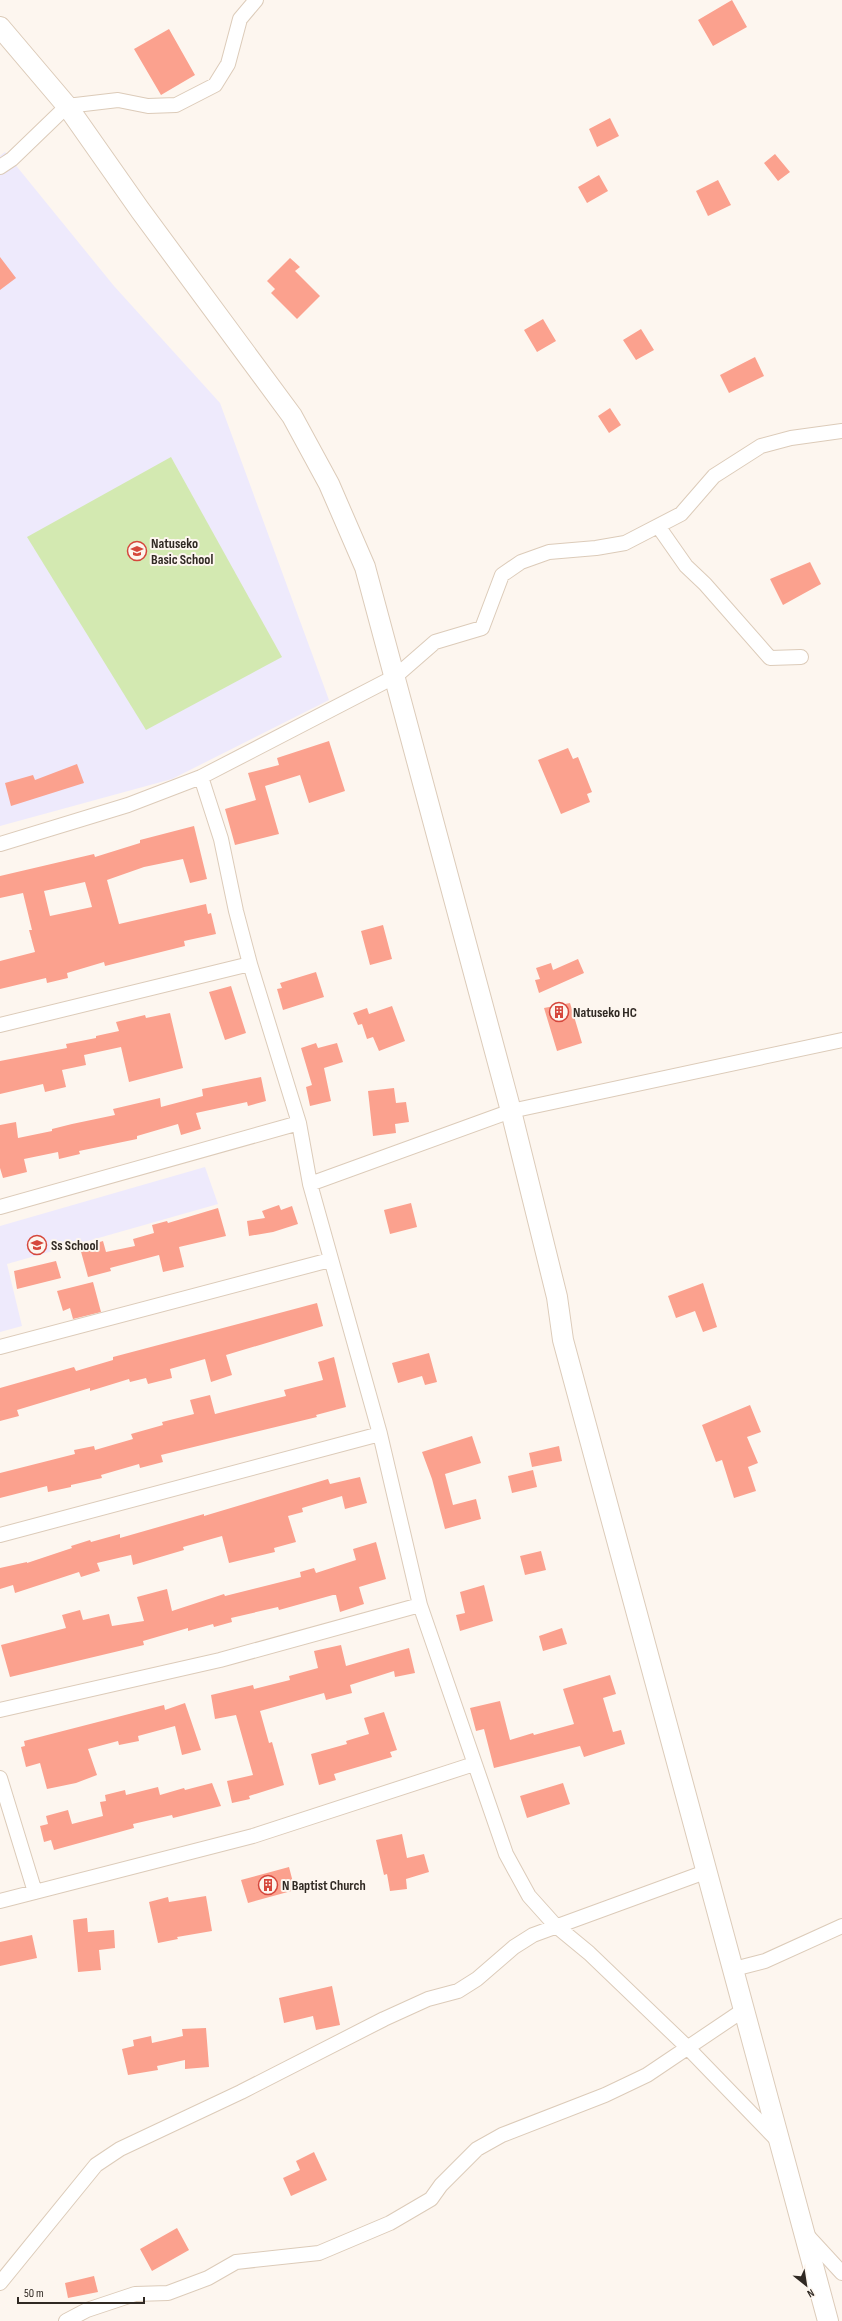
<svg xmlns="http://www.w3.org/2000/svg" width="842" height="2321" font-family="'Sofia Sans Condensed',sans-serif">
	<rect width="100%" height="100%" fill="#fdf6ef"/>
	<path fill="#eeeafc" d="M5,152l109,134 106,117 109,297 -157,79 -172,47v-670z
		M205,1167l13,37 -211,60 15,62 -22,6v-106z"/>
	<path fill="#d3e9b1" d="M171,457l111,200 -136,73 -119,-193z"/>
	<path fill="#fba18e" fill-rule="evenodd" d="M732,0l15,27 -34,19 -15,-26z
		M169,29l26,46 -34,20 -27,-46z
		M610,118l9,18 -22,11 -8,-18z
		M775,154l15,18 -12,9 -14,-18z
		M599,175l9,16 -21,12 -9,-16z
		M718,180l13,25 -23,11 -12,-25z
		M0,257l16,21 -16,12z
		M290,258l10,9 -5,4 25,25 -23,23 -26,-26 4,-4 -8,-8z
		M543,319l13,22 -19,11 -13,-22z
		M641,329l13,21 -18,10 -13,-20z
		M755,357l9,19 -35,17 -9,-18z
		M610,408l11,17 -12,8 -11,-17z
		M810,562l11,22 -38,21 -13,-26z
		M329,741l16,50 -36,12 -9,-28 -35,11 14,48 -44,11 -10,-36 31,-9 -8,-27 31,-8 -2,-7z
		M568,748l5,11 5,-2 14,35 -5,2 3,8 -29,12 -23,-54z
		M77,764l7,19 -73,23 -6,-23 28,-8 2,5z
		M194,826l13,53 -17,4 -7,-24 -39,8 -37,13 12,44 87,-20 2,10 3,-1 5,21 -32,7 1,5 -80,20 -1,-4 -37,11 1,5 -21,5 -1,-5 -46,11v-28l35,-9 -6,-22h3l-9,-37 -23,5v-22l94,-22 1,3 45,-14v-3zM85,882l7,25 -42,9 -6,-25z
		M383,925l9,34 -22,6 -9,-34z
		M578,959l6,14 -45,20 -4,-13 5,-1 -4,-11 15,-5 2,7z
		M316,972l8,25 -41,13 -6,-21 5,-1 -2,-5z
		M231,986l15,47 -21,7 -16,-48z
		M570,1003l12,40 -25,8 -13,-43z
		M392,1006l13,35 -26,10 -6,-14 -6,2 -5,-15 -4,1 -5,-12 14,-5 2,6z
		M170,1013l13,55 -54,14 -8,-35 -37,8 2,10 -24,5 4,17 -21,5 -2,-8 -43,10v-33l67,-13 -1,-4 30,-6v-2l23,-5 -3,-9 29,-7 1,3z
		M316,1043l2,5 19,-5 6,19 -19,6 7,33 -21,5 -4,-19 6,-2 -11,-37z
		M261,1077l5,24 -18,5 -1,-4 -51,11 5,16 -20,6 -3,-11 -41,12v3l-58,12 1,3 -21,5 -1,-7 -34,7 3,13 -24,6 -3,-10v-43l16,-3 2,16 34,-7v-2l20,-5 43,-9 -2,-6 47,-11 1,9 42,-11 -1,-7z
		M394,1088l2,15 10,-1 3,20 -14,2 1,9 -23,3 -5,-45z
		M411,1203l6,24 -27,7 -6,-24z
		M279,1205l2,5 11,-4 6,18 -25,8 -24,4 -2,-15 18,-3 -3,-7z
		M218,1208l8,28 -47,11 5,20 -21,5 -4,-17 -49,13 1,3 -23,6 -8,-29 23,-7 3,11 29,-6 -2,-7 21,-6 -2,-8 15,-4 1,2z
		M56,1261l5,17 -44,11 -3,-18z
		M93,1282l8,30 -28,7 -3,-11 -7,3 -6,-20z
		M703,1283l14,44 -14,5 -8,-21 -19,7 -8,-22z
		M317,1303l6,23 -97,29 6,20 -21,7 -6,-23 -35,10 2,9 -24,6 -2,-6 -16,4 -1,-3 -39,12v-3l-73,22 2,6 -19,5v-33l74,-21 2,4 37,-11v-3z
		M429,1353l8,29 -12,3 -3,-9 -24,7 -6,-20z
		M334,1357l12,50 -30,8 1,2 -156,38 2,7 -23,6 -1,-4 -38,11 1,3 -31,7v2l-23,5 -1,-6 -47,12v-25l75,-19 -1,-4 20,-4 1,4 38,-11 -2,-5 32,-9 -1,-3 32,-8 -4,-14 20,-5 5,19 71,-18 -2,-6 39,-10 -5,-18z
		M750,1405l11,27 -14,5 11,26 -10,4 8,24 -22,7 -12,-38 -6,2 -14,-37z
		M472,1436l9,27 -36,11 8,31 23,-6 5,20 -36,10 -13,-50 -10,-27z
		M559,1446l3,15 -30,6 -3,-14z
		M533,1470l4,17 -25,6 -4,-17z
		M360,1477l7,26 -22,6 -3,-13 -40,12 1,4 -15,4 8,26 -22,6 1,4 -46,11 -7,-27 -39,11 1,3 -51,15 -2,-10 -34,8 3,8 -19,6 -2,-5 -64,21 -2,-8 -13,4v-21l27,-6v1l45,-15 -1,-2 19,-6 1,2 29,-8v4l84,-24v2l124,-37 2,5z
		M376,1542l10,37 -27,8 5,17 -24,8 -4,-17h-3l-54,15 -1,-3 -47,11 1,4 -18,5 -1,-3 -25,7v-3l-45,13 1,4 -134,32 -9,-32 65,-17 -4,-13 18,-5 3,10 26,-6 3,12 32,-5 -7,-24 30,-8 5,22 52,-17 1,2 76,-19 -1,-5 14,-4 2,5 40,-13 -3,-11z
		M541,1551l5,19 -21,5 -5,-19z
		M484,1585l9,36 -33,10 -4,-16 9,-2 -5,-21z
		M562,1628l5,16 -24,7 -4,-15z
		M341,1645l5,21 63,-18 6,25 -20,4 -1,-6 -44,14 2,8 -26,7 -2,-7 -64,18 9,32 3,-1 12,43 -35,11 1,3 -18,4 -5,-22 26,-6 -17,-60 -21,4 -4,-24 42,-10 1,4 36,-9 -1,-4 29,-8 -4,-17z
		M610,1675l6,19 -13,4 10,34 8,-2 4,14 -41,13 -4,-11 -86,22 -10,-39 -8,2 -6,-23 30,-7 10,39 23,-7 1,2 40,-11 -11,-35z
		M185,1703l16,47 -19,5 -7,-29 -37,10 1,5 -20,4 -1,-4 -30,8 9,26 -21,8 -29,6 -7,-26 -14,4 -5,-20 4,-1 -1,-5 140,-36 1,5z
		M384,1712l13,38 -7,2 2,5 -58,17 2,6 -17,5 -8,-31 36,-10 -1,-3 23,-7 -5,-16z
		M212,1783l9,23 -48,12 -1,-3 -39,9 1,4 -80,22 -3,-10 -7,2 -4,-16 8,-2 -2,-8 22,-6 4,14 31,-8 -3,-14 6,-1 -1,-6 20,-5 1,5 32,-8 2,8 24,-7 1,2z
		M563,1783l7,21 -43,14 -7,-22z
		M402,1834l5,24 17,-4 5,18 -23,7 1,10 -17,2 -3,-17 -3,1 -8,-35z
		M289,1867l6,23 -47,13 -7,-23z
		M206,1896l6,35 -35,6 1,2 -20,4 -9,-41 19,-5 1,5z
		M87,1918l1,14 26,-2 1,18 -16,2 2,20 -23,2 -5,-52z
		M32,1935l5,23 -37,8v-24z
		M332,1986l8,39 -24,5 -3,-14 -29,7 -5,-25z
		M206,2028l3,39 -24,2v-9l-28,6 1,4 -30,5 -6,-26 12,-3 -1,-6 18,-4 1,7 31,-7 -1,-7z
		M314,2152l13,28 -36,16 -8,-18 17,-8 -4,-9z
		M177,2228l12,22 -37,21 -12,-22z
		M94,2276l4,16 -30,6 -3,-15z"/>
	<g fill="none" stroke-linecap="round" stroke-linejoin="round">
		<defs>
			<path id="street" d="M0,167l12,-8 55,-53 51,-6 30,6 28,-1 39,-20 13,-21 12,-45 16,-19
				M658,526l28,40 19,18 65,74 31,-1
				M201,777l20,62 15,72 14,53 49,159 11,61 70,250 40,171 86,249 23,42 26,29 34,28 98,94 92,95
				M0,844l128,-39 73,-28 195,-101 39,-34 47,-14 20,-53 19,-13 28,-10 47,-4 29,-5 56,-29 33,-38 47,-30 30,-8 51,-7
				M0,1025l250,-61
				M310,1184l201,-73 331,-71
				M0,1207l299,-84
				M0,1347l330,-87
				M0,1535l380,-101
				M0,1710l220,-50 200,-55
				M0,1778l35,114
				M0,1901l253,-65 221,-72
				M734,1969l31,-8 77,-35
				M806,2234l36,39
				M0,2283l96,-118 24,-16 121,-57 143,-73 44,-20 30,-8 19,-12 37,-32 19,-12 175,-64
				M66,2321l21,-11 48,-16 33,-1 40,-15 28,-16 83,-9 71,-30 41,-24 10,-14 36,-36 25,-14 103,-40 42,-20 98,-66"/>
			<path id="secondary" d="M0,27l67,79 73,104 152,206 37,68 36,83 146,544 46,186 6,43 265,981"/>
		</defs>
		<use href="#street" stroke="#dccbb9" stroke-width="16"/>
		<use href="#secondary" stroke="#dccbb9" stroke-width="22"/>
		<use href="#street" stroke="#fff" stroke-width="14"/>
		<use href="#secondary" stroke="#fff" stroke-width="20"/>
	</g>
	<defs>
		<symbol id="school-ring" viewBox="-11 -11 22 22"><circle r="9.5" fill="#fdf6ef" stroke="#d5473c" stroke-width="1.5"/><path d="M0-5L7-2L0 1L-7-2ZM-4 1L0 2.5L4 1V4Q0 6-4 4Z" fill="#d5473c"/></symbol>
		<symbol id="building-ring" viewBox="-11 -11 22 22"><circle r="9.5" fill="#fdf6ef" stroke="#d5473c" stroke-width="1.5"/><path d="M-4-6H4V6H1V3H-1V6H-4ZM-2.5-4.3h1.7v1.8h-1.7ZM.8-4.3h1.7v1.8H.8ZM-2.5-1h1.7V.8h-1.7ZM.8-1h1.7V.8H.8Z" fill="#d5473c"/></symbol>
	</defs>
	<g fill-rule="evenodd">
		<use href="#school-ring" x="126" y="540" width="22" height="22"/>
		<use href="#building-ring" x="548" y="1001" width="22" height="22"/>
		<use href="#school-ring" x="26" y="1234" width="22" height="22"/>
		<use href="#building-ring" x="257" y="1874" width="22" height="22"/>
	</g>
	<g text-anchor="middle" stroke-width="4" stroke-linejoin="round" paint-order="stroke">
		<g font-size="14" font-weight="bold" fill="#302923" stroke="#fdf6ef" text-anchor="start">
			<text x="151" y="548">Natuseko<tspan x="151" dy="16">Basic School</tspan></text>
			<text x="573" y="1017">Natuseko HC</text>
			<text x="51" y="1250">Ss School</text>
			<text x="282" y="1890">N Baptist Church</text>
		</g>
	</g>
	<g transform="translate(806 2285) rotate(150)" stroke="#fdf6ef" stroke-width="3" paint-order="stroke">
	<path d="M0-3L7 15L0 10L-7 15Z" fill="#302923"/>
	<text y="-6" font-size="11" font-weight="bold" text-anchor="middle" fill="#302923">N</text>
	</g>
	<path d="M18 2297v6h126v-6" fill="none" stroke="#302923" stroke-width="2"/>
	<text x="24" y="2297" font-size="12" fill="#302923" stroke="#fdf6ef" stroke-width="3" paint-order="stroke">50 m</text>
</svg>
